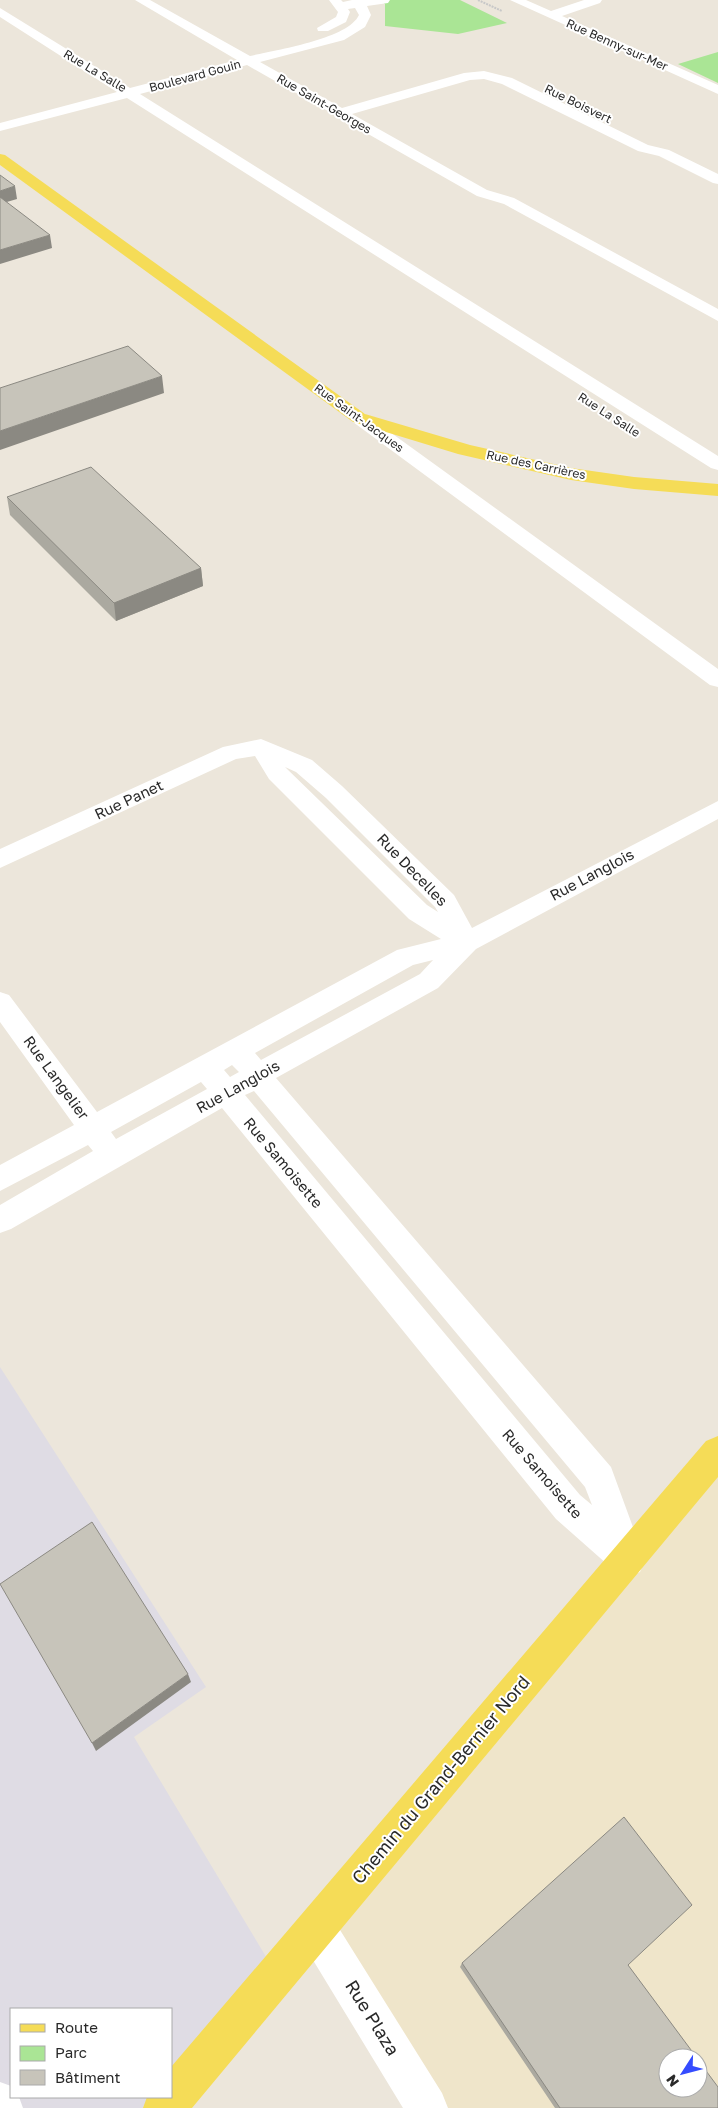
<svg xmlns="http://www.w3.org/2000/svg" width="718" height="2108" font-family="'Golos Text',sans-serif">
	<rect width="100%" height="100%" fill="#ece6db"/>
	<path fill="#dfdce4" fill-rule="evenodd" d="M0,1367l206,320 -72,50 143,238 -113,133h-164zM11,2009h160v88h-160z"/>
	<path fill="#efe5ca" fill-rule="evenodd" d="M718,1452v656h-291l-111,-180zM668,2058h30v30h-30z"/>
	<path fill="#aae595" d="M380,0h80l47,23 -49,11 -73,-8v-22z
		M718,52v31l-40,-19z"/>
	<g fill="none" stroke-linecap="round" stroke-linejoin="round">
		<path stroke="#c8c8c8" stroke-width="2" stroke-dasharray="2 1" stroke-linecap="butt" d="M478,0l24,11"/>
		<path fill="#fff" fill-rule="evenodd" d="M135,0h15l100,56c26,-6 98,-17 109,-41l-4,-7 -7,1 2,3 -4,10 -18,9h-10l-1,-3 19,-11 2,-5 -9,-12h12l2,2 9,-2h38l-2,3 -21,3 4,9 -6,12 -21,13 -84,22 82,46 122,-35 20,-2 28,7 136,67 21,5 49,24v10l-5,-1 -54,-27 -21,-5 -136,-67 -18,-5 -14,1 -118,34 135,76 27,8 204,111v12l-214,-117 -27,-8 -230,-131 -107,29 578,362v14l-7,-2 -584,-370 -127,33v-8l117,-31 -117,-75v-9l130,80 107,-28z
			M510,0h16l25,11 33,-11h18l-2,3 -38,13 156,69v9z
			M359,412l6,2 353,255v18l-8,-2 -357,-263 -3,-4 3,-4z
			M261,739l51,21 30,26 112,109 18,33 246,-127v18l-242,130 -38,39 -162,90 335,389 34,93 -5,12 -12,5 -12,-5 -60,-53 -334,-411 -211,121 -11,4v-28l93,-54 -5,-6 -88,46v-26l74,-40 -74,-103v-30l9,3 88,117 300,-162 44,-11 -32,-20 -140,-140 -14,-23 -19,3 -236,109v-19l223,-102zM285,767l11,5 30,26 109,109 3,5 -11,-7zM433,960l-13,14 -159,86 -6,-7 158,-88zM232,1065l7,7 -9,5 -6,-7zM201,1082l6,7 -91,50 -5,-7zM254,1091l331,396 7,18 -12,-10 -335,-400z
			M316,1908l14,6 112,179 6,15h-45l-101,-166 -6,-14 6,-14z
			M0,2082l11,4v11h8l4,11h-23z"/>
		<path fill="#f5dc57" fill-rule="evenodd" d="M0,154l5,1 360,259 105,31 101,23 63,9 84,7v12l-84,-7 -63,-9 -113,-26 -105,-32 -353,-257z
			M718,1436v41l-526,631h-49l4,-11h24v-30l535,-626z"/>
	</g>
	<path fill="#aba9a0" d="M7,497l194,71 2,18 -87,35 -106,-106z
		M462,1963l166,2 90,143h-163l-95,-141z"/>
	<path fill="#8b8982" d="M15,186l2,13 -17,5v-13z
		M50,235l2,13 -52,16v-14z
		M162,376l2,17 -164,57v-19z
		M201,568l2,18 -87,35 -2,-18z
		M188,1674l3,8 -95,69 -4,-8z"/>
	<path fill="#c7c4ba" stroke="#8b8982" d="M0,175l15,11 -15,5z
		M0,197l50,38 -50,15z
		M128,346l34,30 -162,55v-43z
		M91,467l110,101 -87,35 -107,-106z
		M92,1522l96,152 -96,69 -92,-159z
		M624,1817l68,88 -64,60 69,93h-29v30h30v-28l20,27v21h-158l-98,-145z"/>
	<g text-anchor="middle" stroke-width="4" stroke-linejoin="round" paint-order="stroke">
		<g font-size="12" fill="#2a2a2a" stroke="#fff">
			<text transform="translate(617 45) rotate(24)" y="4">Rue Benny-sur-Mer</text>
			<text transform="translate(95 71) rotate(31)" y="4">Rue La Salle</text>
			<text transform="translate(195 76) rotate(-15)" y="4">Boulevard Gouin</text>
			<text transform="translate(324 104) rotate(30)" y="4">Rue Saint-Georges</text>
			<text transform="translate(578 104) rotate(26)" y="4">Rue Boisvert</text>
			<text transform="translate(609 415) rotate(33)" y="4">Rue La Salle</text>
			<text transform="translate(359 418) rotate(36)" y="4">Rue Saint-Jacques</text>
			<text transform="translate(536 465) rotate(12)" y="4">Rue des Carrières</text>
		</g>
		<g font-size="15" fill="#2a2a2a" stroke="#fff">
			<text transform="translate(129 800) rotate(-25)" y="5">Rue Panet</text>
			<text transform="translate(412 870) rotate(46)" y="5">Rue Decelles</text>
			<text transform="translate(592 875) rotate(-28)" y="5">Rue Langlois</text>
			<text transform="translate(56 1078) rotate(54)" y="5">Rue Langelier</text>
			<text transform="translate(238 1087) rotate(-29)" y="5">Rue Langlois</text>
			<text transform="translate(283 1163) rotate(50)" y="5">Rue Samoisette</text>
			<text transform="translate(542 1474) rotate(49)" y="5">Rue Samoisette</text>
		</g>
		<g font-size="18" fill="#2a2a2a" stroke="#fff">
			<text transform="translate(441 1780) rotate(-50)" y="6">Chemin du Grand-Bernier Nord</text>
			<text transform="translate(372 2018) rotate(58)" y="6">Rue Plaza</text>
		</g>
	</g>
	<rect x="10" y="2008" width="162" height="90" fill="#ffffff" stroke="#aaaaaa"/>
	<rect x="20" y="2024" width="25" height="8" fill="#f5dc57" stroke="#aaaaaa"/>
	<text x="55" y="2033" font-size="15" fill="#2a2a2a">Route</text>
	<rect x="20" y="2046" width="25" height="15" fill="#aae595" stroke="#aaaaaa"/>
	<text x="55" y="2058" font-size="15" fill="#2a2a2a">Parc</text>
	<rect x="20" y="2070" width="25" height="15" fill="#c7c4ba" stroke="#aaaaaa"/>
	<text x="55" y="2083" font-size="15" fill="#2a2a2a">Bâtiment</text>
	<g transform="translate(683 2073) rotate(234)"><circle r="24" fill="#ffffff" stroke="#aaaaaa"/>
	<path d="M0-4L9 19L0 12L-9 19Z" fill="#354cff"/>
	<text y="-8" font-size="14" font-weight="bold" text-anchor="middle" fill="#2a2a2a">N</text>
	</g>
</svg>
